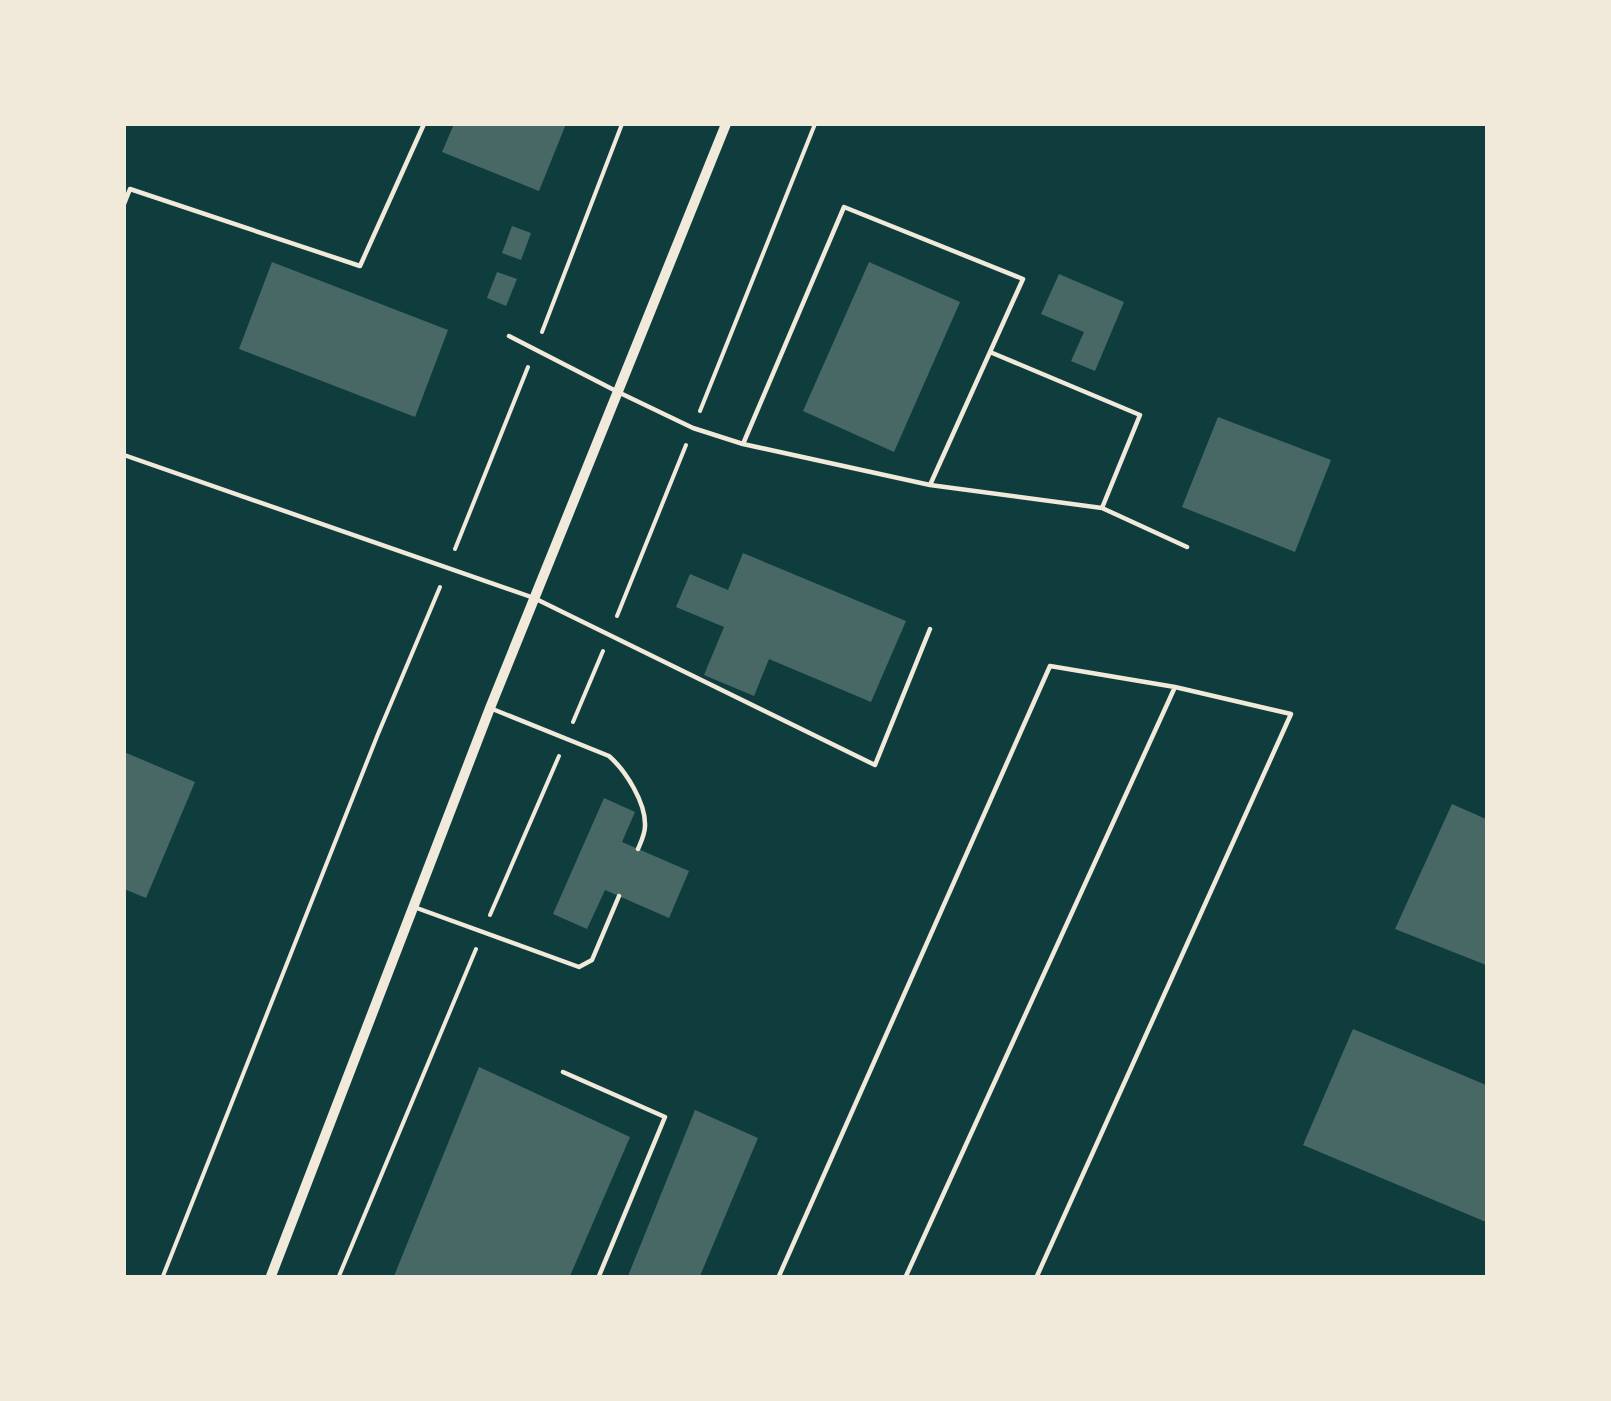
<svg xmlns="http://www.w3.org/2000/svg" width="1611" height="1401" font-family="'Work Sans',sans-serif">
	<rect width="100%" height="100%" fill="#0f3d3e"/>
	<path fill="#486865" d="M454,124h112l-27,67 -97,-39z
		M512,226l19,7 -10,27 -19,-7z
		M272,262l176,68 -33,87 -176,-68z
		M869,262l91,40 -66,150 -91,-41z
		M497,272l20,7 -11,27 -19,-8z
		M1059,274l65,28 -29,69 -24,-10 13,-29 -43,-18z
		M1218,417l113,43 -36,92 -113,-45z
		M743,553l163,68 -35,81 -102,-43 -15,37 -50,-21 20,-48 -48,-20 14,-33 38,16z
		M124,752l71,30 -49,116 -22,-9z
		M604,798l31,14 -13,30 67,29 -20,47 -64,-28 -18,39 -34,-15z
		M1452,804l34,15v146l-91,-36z
		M1353,1029l133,56v137l-183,-77z
		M479,1067l151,70 -60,139h-176z
		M695,1110l63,28 -58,138h-72z"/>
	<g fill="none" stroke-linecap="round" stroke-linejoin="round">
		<path stroke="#f1e9da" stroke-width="4" d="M542,332l80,-208
			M700,411l115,-287
			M455,549l73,-182
			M617,616l69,-171
			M573,722l30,-71
			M490,915l69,-159
			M163,1276l215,-542 62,-147
			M339,1276l137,-327"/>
		<path stroke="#f1e9da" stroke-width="4.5" d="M124,204l6,-15 230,77 64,-142
			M509,336l109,56 75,36 50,16 187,41 93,-206 -179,-72 -101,237
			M990,352l150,63 -38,93 85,39
			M124,455l410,143 341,167 55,-136
			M930,485l172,23
			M490,708l119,48c17,15 37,47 36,70 0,8 -4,16 -7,23
			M414,907l165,60 13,-7 27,-64
			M563,1072l102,45 -66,159
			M779,1276l271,-610 125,21 -269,589
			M1037,1276l254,-562 -116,-27"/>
		<path stroke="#f1e9da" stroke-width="10" d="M271,1276l219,-568 236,-584"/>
	</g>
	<rect width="1611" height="1401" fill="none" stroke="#f1e9da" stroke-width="252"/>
</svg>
